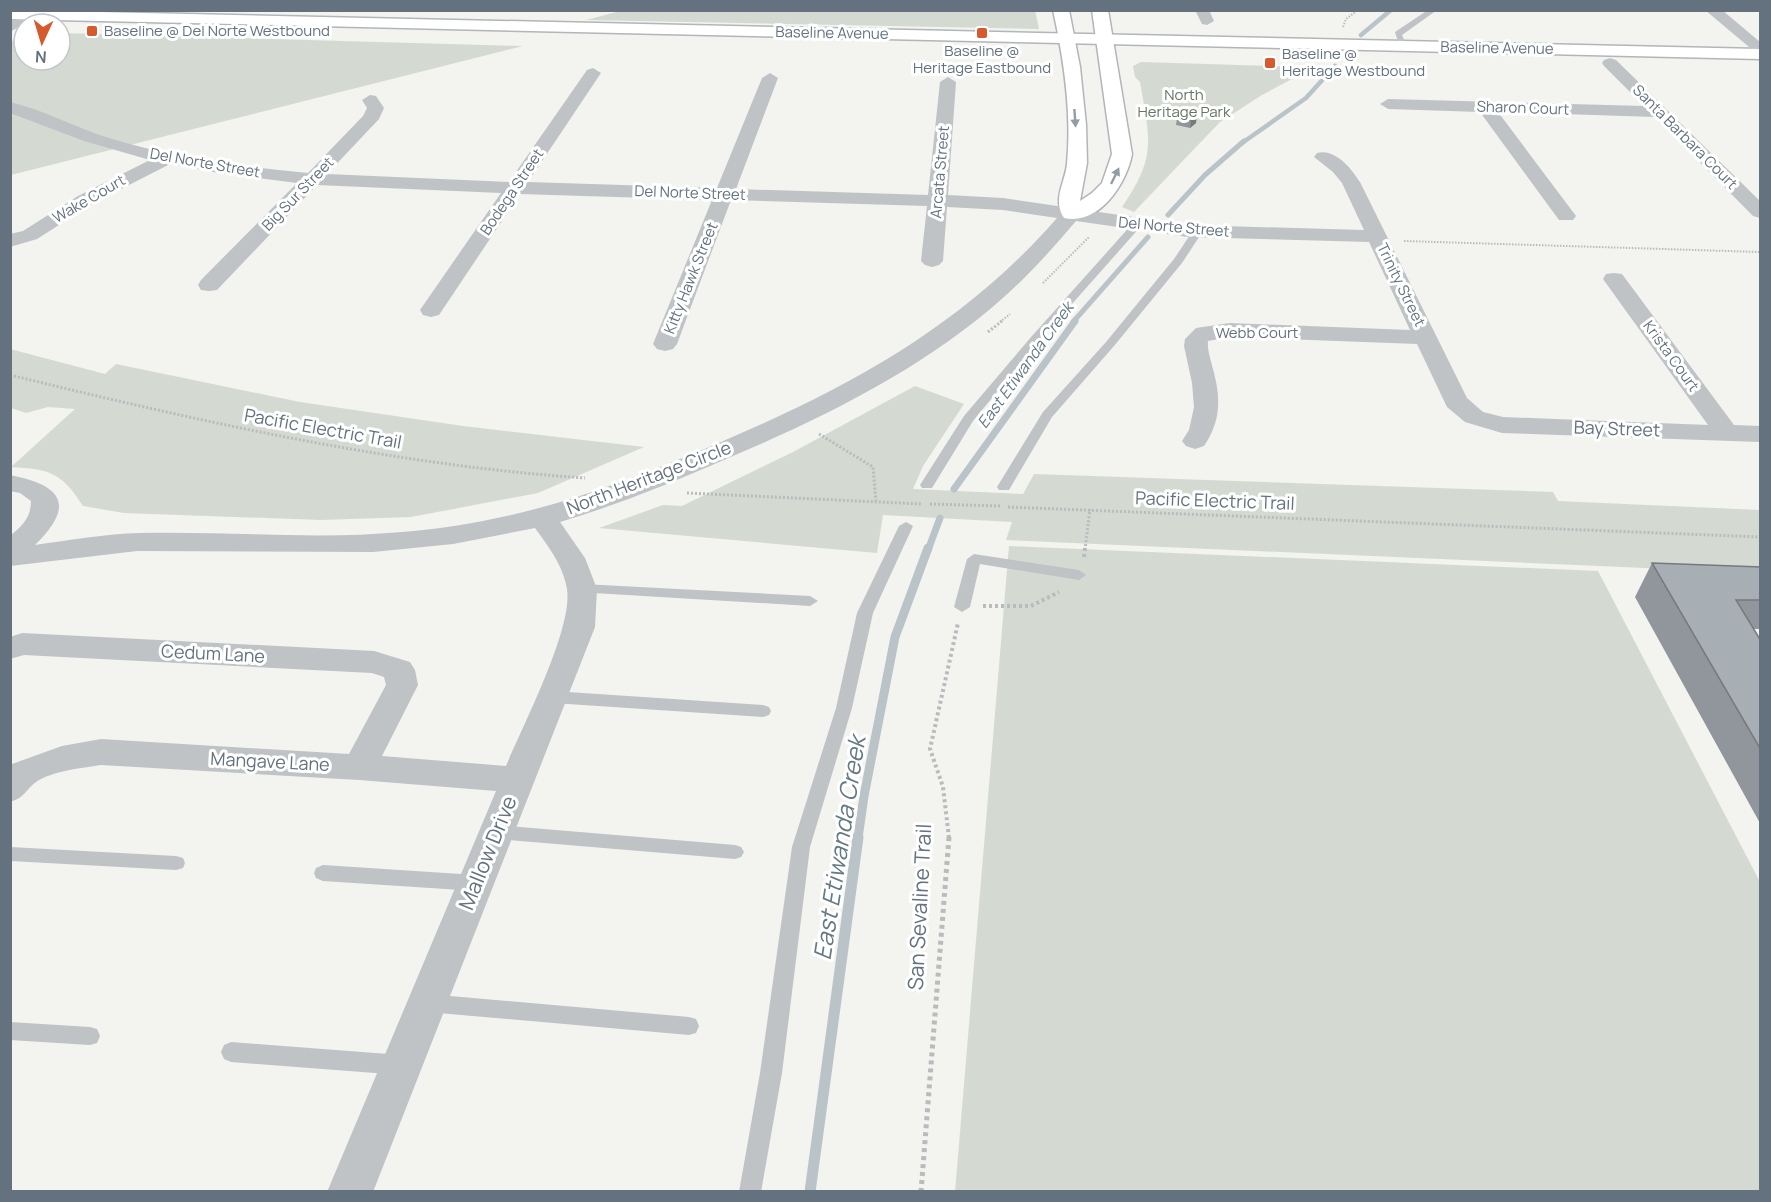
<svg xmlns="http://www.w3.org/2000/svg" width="1771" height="1202" font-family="Manrope,sans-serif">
	<rect width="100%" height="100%" fill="#f3f3f0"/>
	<path fill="#d4dad1" d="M624,10h411l4,19 -453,-9z
		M60,33l463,13 -512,129v-133l13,-8v26h36z
		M1141,62l159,5 -8,12 -30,16 -42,27 -86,90 -12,-5c35,-51 28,-67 18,-125l-5,-5 -2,-11z
		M10,349l95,25 11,-10 184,38 163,24 181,21 -106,46 -127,24 -90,3 -197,-7 -41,-7c-21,-33 -33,-37 -72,-39l64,-58 -27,-2 -22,6 -15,-5z
		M915,386l49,18 -41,62 -10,23 110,5 11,-20 519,18 5,9 202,9v63l-754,-33 6,-18 -129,-7 -6,38 -278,-25 64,-23 19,1 111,-54z
		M1009,546l589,25 162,311v309l-805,1z"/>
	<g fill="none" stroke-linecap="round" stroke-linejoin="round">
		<path stroke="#bac3c8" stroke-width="4.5" d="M1361,35l30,-25
			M1242,143l64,-45 29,-32"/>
		<path stroke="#bac3c8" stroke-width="5" d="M1168,215l37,-40 39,-34
			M1073,322l75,-85"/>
		<path stroke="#bac3c8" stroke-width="7" d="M954,489l121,-168
			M928,550l12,-32"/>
		<path stroke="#bac3c8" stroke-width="9" d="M858,838l6,-42 31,-159 33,-89"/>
		<path stroke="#bac3c8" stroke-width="11" d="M810,1192l48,-355"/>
		<defs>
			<path id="secondary" d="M1053,10h16l11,57 6,58 1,38 -7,38 12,-8 10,-10 10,-29 -20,-144h16l24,144c-5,29 -33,72 -68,64 -12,-19 1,-35 3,-54 5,-50 -3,-104 -14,-154z"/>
			<path id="primary" d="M10,10l1750,39v10l-1750,-40z"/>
		</defs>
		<use href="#secondary" stroke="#b2b6ba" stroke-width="3"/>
		<use href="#primary" stroke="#b2b6b9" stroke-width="3"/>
		<path stroke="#b9bbbd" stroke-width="2" stroke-dasharray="1.5 1.5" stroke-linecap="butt" d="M1343,27l3,-8 12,-9
			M1404,241l356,11
			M1043,283l46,-46
			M1000,322l10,-8"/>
		<path stroke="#b9bbbd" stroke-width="3" stroke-dasharray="2 2" stroke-linecap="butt" d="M988,332l14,-11
			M10,375c188,46 381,90 575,103
			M819,434l54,33 3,35
			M687,493l235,11
			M930,504l70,2
			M1008,507l752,30
			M1085,550l5,-41"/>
		<path stroke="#b9bbbd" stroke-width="4" stroke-dasharray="3 3" stroke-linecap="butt" d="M1084,557l1,-9
			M983,606h48l28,-14
			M949,838l-6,-51 -13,-38 28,-126"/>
		<path stroke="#b9bbbd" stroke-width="5" stroke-dasharray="4 4" stroke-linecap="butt" d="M921,1192l28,-355"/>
		<path fill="#bfc3c6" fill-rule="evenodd" d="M1428,10h9l-35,25 5,11 -7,2 -5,-16z
			M1133,223l9,2 -102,115 -67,81 -41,67h-10l-2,-3 44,-69 68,-80z
			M1194,229l9,2 -21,32 -68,83 -62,71 -43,73h-10l-2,-3 46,-75 63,-70 68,-83z
			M906,522l7,4 -40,87 -21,95 -42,139 -28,226 -21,119h-22l21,-119 32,-226 44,-139 21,-95 42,-87z
			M974,554l105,16 7,5 -7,5 -99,-16 -10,43 -8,5 -8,-5 13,-48z
			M582,584l228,12 8,5 -8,5 -233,-14 -2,-3z
			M553,691l210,14 6,2 2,4 -2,4 -6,2 -210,-14 -6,-2 -2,-4 2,-4z
			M497,825l238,20 6,2 3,5 -3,5 -6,2 -238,-20 -6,-2 -3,-5 3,-5z
			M10,847l166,9 7,2 2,5 -2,5 -7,2 -166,-9z
			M323,865l153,10 7,3 2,5 -2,5 -7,3 -153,-10 -7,-3 -2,-5 2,-5z
			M427,994l262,23 7,2 3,7 -3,7 -7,2 -262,-23 -7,-3 -3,-6 3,-6z
			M10,1022l80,5 7,2 3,7 -3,7 -7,2 -80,-5z
			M231,1042l170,13 7,3 4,7 -4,7 -7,3 -170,-13 -7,-3 -3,-7 3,-7z"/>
		<path fill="#bfc3c6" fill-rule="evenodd" d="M1195,10h14l5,11 -7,4 -5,-1z
			M1705,10h17l38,32v11l-5,-1z
			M30,11l8,-1 4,4 -32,18v-10z
			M1610,58l6,2 144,141v17l-7,-2 -98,-99 -157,-5 78,104 -3,4h-14l-79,-108 -92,-3 -8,-5 8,-5 256,7 -40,-40 -2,-3 2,-3z
			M593,68l8,5 -73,109 189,6 45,-110 8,-5 8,5 -42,111 192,6 12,-113 8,-5 8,5 -8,113 55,3 185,27 176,5 -22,-47 -9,-11 -19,-15 3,-4c18,-5 34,15 43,29l107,216 16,14 20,5 205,8 -105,-146 3,-5 8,-1 8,1 112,151 26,1v16l-258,-9 -37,-11 -18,-15 -30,-63 -187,-7 -22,4c-1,9 3,19 5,28 8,29 8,52 -9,77l-9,3 -9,-3 -4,-5 7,-11 5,-23 -2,-24 -8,-37 1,-7 11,-11 34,-5 180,7 -41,-88 -181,-5 -112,-16c-23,27 -46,53 -72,76 -81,72 -179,120 -278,162 -55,24 -109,46 -166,63l25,36 12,31 -2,38 -222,565h-46l169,-401 -137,-11 -258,-15c-19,3 -49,6 -65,17 -11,8 -10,15 -26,20l2,-38 50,-18 39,-7 248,15 37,-69 -2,-8 -12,-4 -348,-18 -14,4v-22l12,-4 352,18 36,11 5,8 3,15 -36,71 124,10c17,-41 67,-137 61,-177 -4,-24 -19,-43 -32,-61l-82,16 -80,8 -236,-1 -127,15v-30c12,-10 21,-18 21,-35l-11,-8 -10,-2v-16c51,10 67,29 25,70 35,-5 70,-11 105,-12 88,-2 175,7 262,-1 112,-9 202,-41 305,-84 135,-57 252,-118 350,-230l-54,-8 -56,-3 -4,54 -4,4 -7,2 -7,-2 -4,-4 6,-55 -196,-6 -54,144 -4,5 -8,2 -8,-2 -4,-5 59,-144 -192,-6 -81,121 -8,2 -8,-2 -3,-5 81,-117 -184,-8 -100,105 -8,1 -8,-1 -3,-5 3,-5 96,-97 -78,-10 -49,-9 -78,40 -55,35 -27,8v-13l13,-3 55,-35 72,-36 -66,-19 -74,-28v-11c34,8 66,26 99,36 65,20 132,29 199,35l55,-57 4,-8 -5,-8 8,-5 6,1 8,12 -5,11 -52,55 182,8 78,-112z"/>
		<use href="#secondary" fill="#fff" fill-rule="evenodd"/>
		<use href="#primary" fill="#fff" fill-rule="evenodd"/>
	</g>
	<path fill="#90969b" d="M1177,118l19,5 -6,5 -14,-3z
		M1652,563l109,4v62h-8l8,12v184l-126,-228z"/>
	<path fill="#767a7e" d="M1197,116l-1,7 -6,5 1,-7z"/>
	<path fill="#a8afb4" stroke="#767a7e" stroke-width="1.5" d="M1182,113l15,3 -6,5 -14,-3z
		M1652,563l109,4v33h-25l25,41v109z"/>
	<defs><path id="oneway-solid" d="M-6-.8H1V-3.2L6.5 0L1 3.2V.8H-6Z" transform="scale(1.5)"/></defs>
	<g fill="#929ca5">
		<use href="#oneway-solid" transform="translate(1075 118) rotate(86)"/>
		<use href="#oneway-solid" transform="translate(1115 176) rotate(-64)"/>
	</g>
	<g fill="#d65a2d" stroke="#fff" stroke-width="2">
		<rect x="86" y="25" width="12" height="12" rx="3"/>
		<rect x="976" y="27" width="12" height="12" rx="3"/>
		<rect x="1264" y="57" width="12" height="12" rx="3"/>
	</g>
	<g text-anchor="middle" stroke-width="6" stroke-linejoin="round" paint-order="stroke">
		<g font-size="15" fill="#64727f" stroke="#fff" text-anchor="start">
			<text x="104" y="36">Baseline @ Del Norte Westbound</text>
			<text x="982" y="56" text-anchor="middle">Baseline @<tspan x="982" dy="17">Heritage Eastbound</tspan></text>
			<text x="1282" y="59">Baseline @<tspan x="1282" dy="17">Heritage Westbound</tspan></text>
		</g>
		<g font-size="15" fill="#64727f" stroke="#fff">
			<text transform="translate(832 33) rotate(1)" y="5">Baseline Avenue</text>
			<text transform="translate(1497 48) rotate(1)" y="5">Baseline Avenue</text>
			<text transform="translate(1523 108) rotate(2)" y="5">Sharon Court</text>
			<text transform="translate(1685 137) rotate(45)" y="5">Santa Barbara Court</text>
			<text transform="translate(205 163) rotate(10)" y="5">Del Norte Street</text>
			<text transform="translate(940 172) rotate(-85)" y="5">Arcata Street</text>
			<text transform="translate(512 192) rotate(-56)" y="5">Bodega Street</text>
			<text transform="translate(690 193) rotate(2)" y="5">Del Norte Street</text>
			<text transform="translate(298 194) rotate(-46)" y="5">Big Sur Street</text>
			<text transform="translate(89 199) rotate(-30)" y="5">Wake Court</text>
			<text transform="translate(1174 227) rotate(5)" y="5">Del Norte Street</text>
			<text transform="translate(691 278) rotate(-68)" y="5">Kitty Hawk Street</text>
			<text transform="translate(1401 285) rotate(64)" y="5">Trinity Street</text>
			<text x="1257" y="338">Webb Court</text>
			<text transform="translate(1671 356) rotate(54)" y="5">Krista Court</text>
		</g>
		<g font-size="15" fill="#667663" stroke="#fff">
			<text x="1184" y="100">North<tspan x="1184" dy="17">Heritage Park</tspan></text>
		</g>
		<g font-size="16" font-style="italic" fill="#657a83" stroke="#fff">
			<text transform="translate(1025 365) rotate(-54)" y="6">East Etiwanda Creek</text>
		</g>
		<g font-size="18" fill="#64727f" stroke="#fff">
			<text transform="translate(323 429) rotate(10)" y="6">Pacific Electric Trail</text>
			<text transform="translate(1617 429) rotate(2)" y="6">Bay Street</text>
			<text transform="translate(649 478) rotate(-21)" y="6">North Heritage Circle</text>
			<text transform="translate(1215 501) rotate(2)" y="6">Pacific Electric Trail</text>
			<text transform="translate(213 654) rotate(3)" y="6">Cedum Lane</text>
			<text transform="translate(270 762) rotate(3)" y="6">Mangave Lane</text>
		</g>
		<g font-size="21" fill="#64727f" stroke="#fff">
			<text transform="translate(488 853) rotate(-68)" y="7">Mallow Drive</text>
			<text transform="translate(920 907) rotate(-87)" y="7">San Sevaline Trail</text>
		</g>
		<g font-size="24" font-style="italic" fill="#657a83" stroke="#fff">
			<text transform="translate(840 848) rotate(-81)" y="8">East Etiwanda Creek</text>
		</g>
	</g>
	<rect width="1771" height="1202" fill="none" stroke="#64727f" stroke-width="24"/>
	<g transform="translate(42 42) rotate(184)"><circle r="28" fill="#ffffff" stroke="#c1c7cc" stroke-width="1.5"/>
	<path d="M0-4.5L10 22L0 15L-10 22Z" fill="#d65a2d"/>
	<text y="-9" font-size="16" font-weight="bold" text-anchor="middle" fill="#64727f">N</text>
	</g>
</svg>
